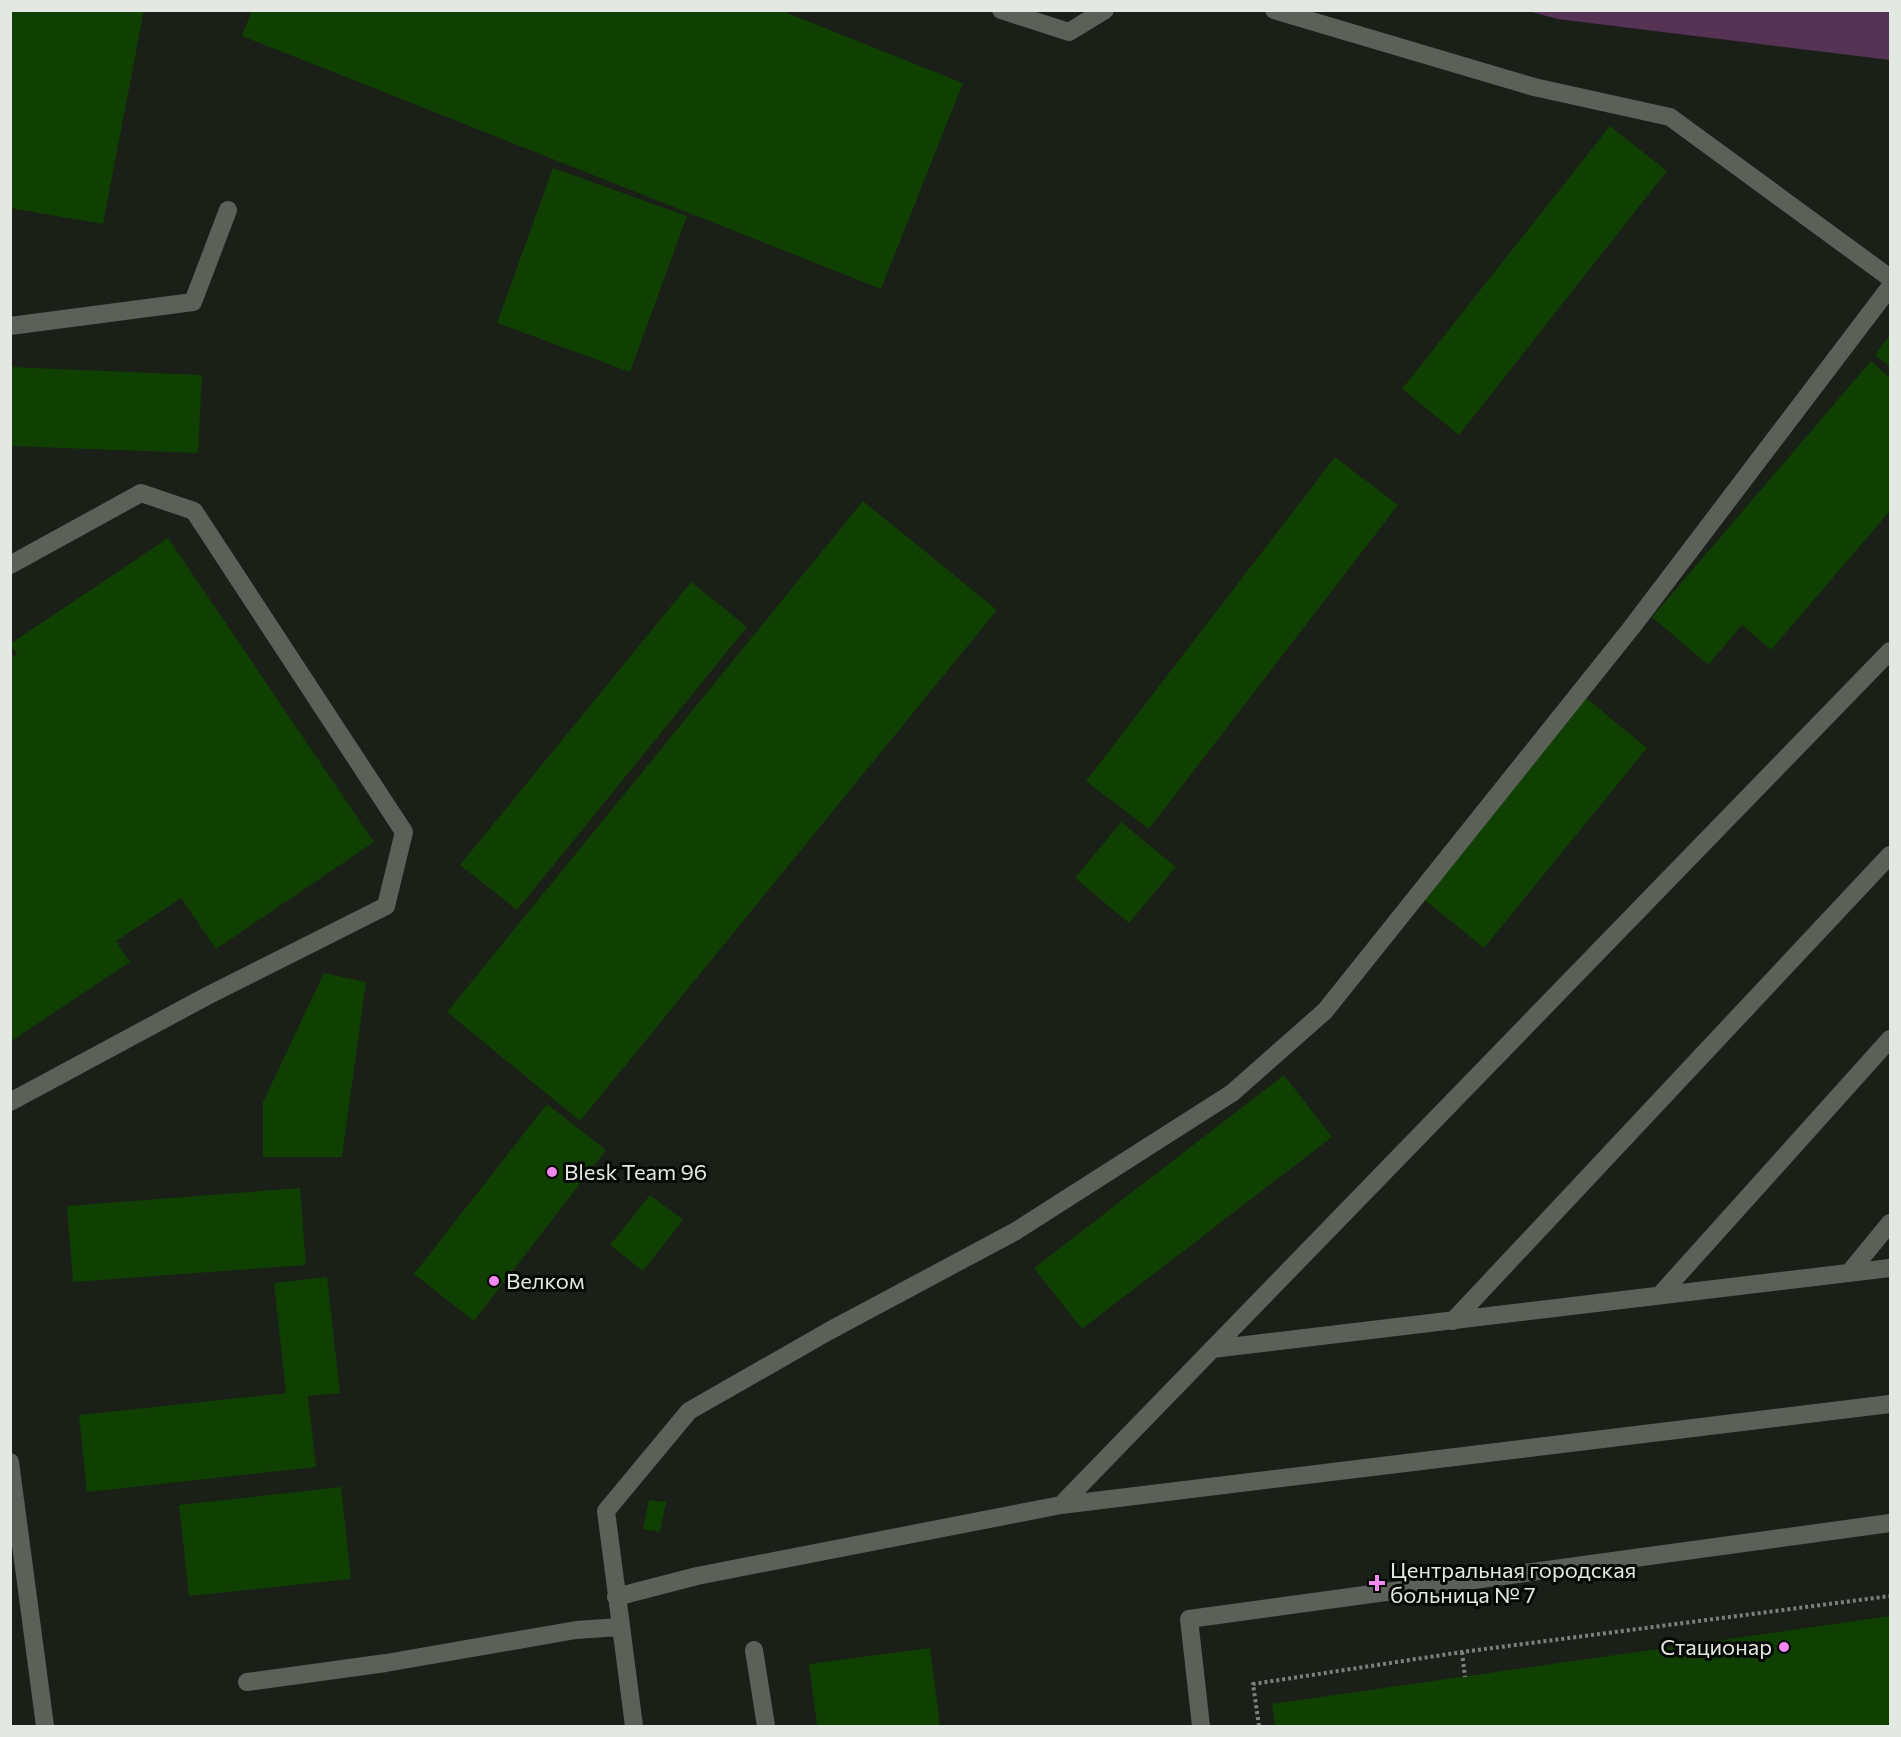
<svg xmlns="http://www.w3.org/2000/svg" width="1901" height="1737" font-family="Commissioner,sans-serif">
	<rect width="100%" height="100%" fill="#1a1f18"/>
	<path fill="#553354" d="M1528,11h362v49l-332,-41z"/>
	<path fill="#0f4001" d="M10,10h134l-41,214 -93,-16z
		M252,10h528l183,73 -82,206 -639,-253z
		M1610,126l57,45 -208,264 -57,-46z
		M553,168l134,48 -57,156 -133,-49z
		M1890,335v32l-15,-12z
		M1871,361l19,17v133l-119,139 -29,-25 -34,40 -56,-48z
		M10,367l192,8 -4,78 -188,-7z
		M1335,457l63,48 -249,324 -63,-48z
		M863,501l134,109 -417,511 -133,-109z
		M168,538l206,304 -158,107 -35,-51 -65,43 14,21 -120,80v-383l7,-5 -7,-10z
		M691,582l56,45 -230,283 -57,-45z
		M1585,697l62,51 -163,200 -63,-51z
		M1121,822l55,45 -47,56 -54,-45z
		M324,973l42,9 -24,175h-79v-55z
		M1284,1075l48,62 -250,192 -48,-61z
		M547,1104l59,46 -132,171 -60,-47z
		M300,1188l6,77 -233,17 -6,-76z
		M650,1195l33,25 -40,51 -33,-26z
		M327,1277l13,116 -32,3 8,71 -229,25 -8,-77 207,-22 -12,-110z
		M341,1487l10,92 -162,17 -10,-91z
		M649,1500l17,2 -6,30 -17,-3z
		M1890,1616v110h-615l-3,-22z
		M930,1648l10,78h-123l-8,-62z"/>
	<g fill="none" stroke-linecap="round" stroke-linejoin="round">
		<path stroke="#7c817b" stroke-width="4" stroke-dasharray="3 3" stroke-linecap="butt" d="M1462,1652l3,25
			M1259,1726l-6,-42 209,-32 428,-56"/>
		<path stroke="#5b6159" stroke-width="18" d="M1001,10l68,22 36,-22
			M1274,10l260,77 136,30 220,161
			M10,326l183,-24 35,-92
			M10,565l131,-72 53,18 210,321 -18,74 -179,90 -197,106
			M1849,1273l41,-50
			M1660,1295l230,-256
			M1453,1321l437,-466
			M1212,1349l678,-81
			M10,1462l35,264
			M1061,1505l829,-101
			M616,1597l81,-21 364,-71 829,-854
			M754,1650l12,76
			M247,1682l139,-19 190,-33 44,-3
			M634,1726l-28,-215 83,-100 140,-80 187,-100 216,-138 93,-82 307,-384 258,-340
			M1201,1726l-12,-107 701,-96"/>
	</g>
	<g fill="#f489f0" stroke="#060806" stroke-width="2">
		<circle cx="552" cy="1172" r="6"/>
		<circle cx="494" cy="1281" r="6"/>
		<path d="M1374 1574h6v6h6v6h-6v6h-6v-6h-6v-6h6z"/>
		<circle cx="1784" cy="1647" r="6"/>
	</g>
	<g text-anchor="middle" stroke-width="6" stroke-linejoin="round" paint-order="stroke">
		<g font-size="22" fill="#e4e8e3" stroke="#060806" text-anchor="start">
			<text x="564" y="1180">Blesk Team 96</text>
			<text x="506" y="1289">Велком</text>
			<text x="1390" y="1578">Центральная городская<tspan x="1390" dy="25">больница № 7</tspan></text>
			<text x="1772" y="1655" text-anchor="end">Стационар</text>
		</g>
	</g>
	<rect width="1901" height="1737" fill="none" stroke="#e4e8e3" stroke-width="24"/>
</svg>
